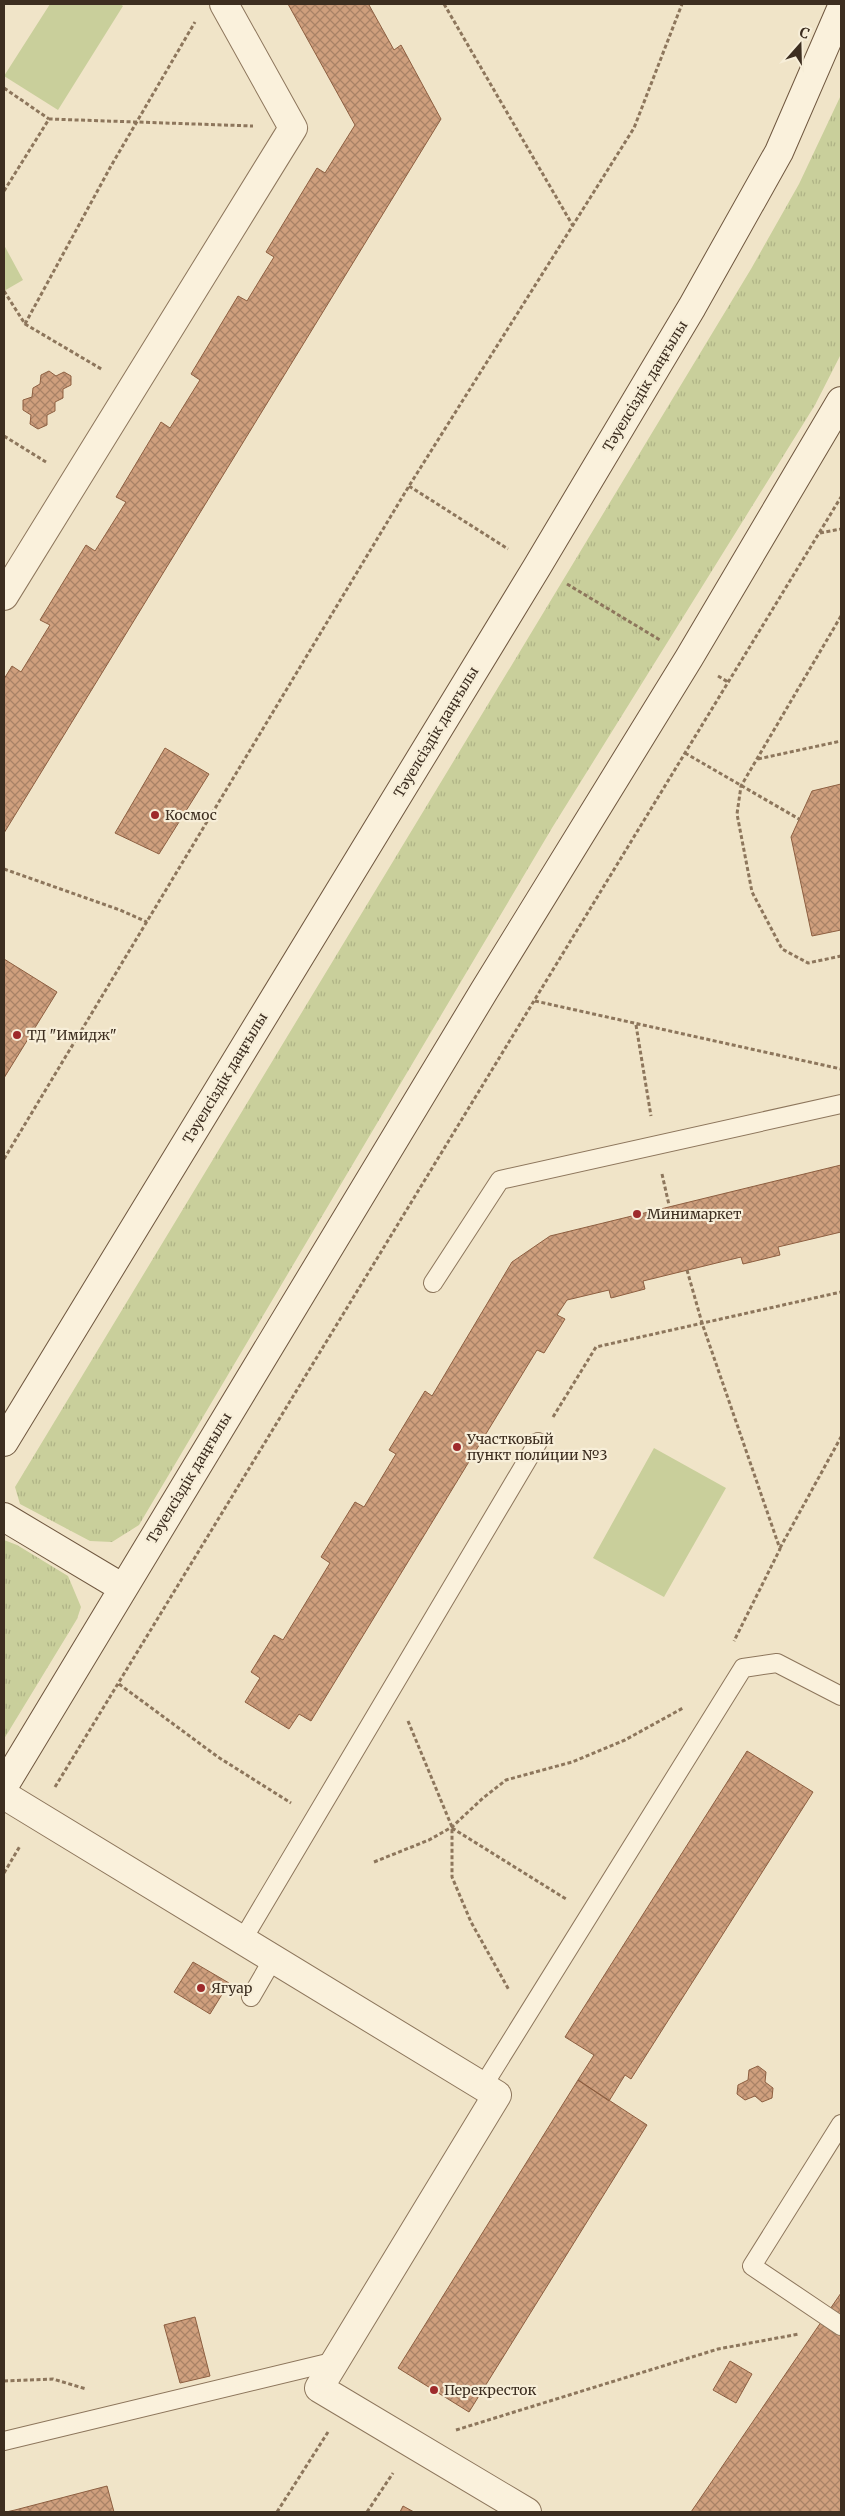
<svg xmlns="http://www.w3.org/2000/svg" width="845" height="2516" font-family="Merriweather,serif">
	<defs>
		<pattern id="grass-tufts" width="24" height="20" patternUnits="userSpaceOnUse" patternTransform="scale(1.25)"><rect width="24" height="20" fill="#c9cf9b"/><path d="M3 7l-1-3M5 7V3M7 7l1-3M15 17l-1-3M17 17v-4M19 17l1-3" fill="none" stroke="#aeb285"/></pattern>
		<pattern id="building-cross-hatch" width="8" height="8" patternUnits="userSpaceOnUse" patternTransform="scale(1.25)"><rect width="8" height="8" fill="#cf9f7d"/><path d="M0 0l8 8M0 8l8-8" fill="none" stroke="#a98266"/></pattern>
	</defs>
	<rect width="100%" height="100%" fill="#f0e4c8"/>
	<path fill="url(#grass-tufts)" d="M841,95v259l-26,51 -263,423 -413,697 -27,17 -22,-1 -70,-37 -5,-17 736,-1218 48,-85z
		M4,1540l13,5 51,31 13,31 -4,12 -73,120z"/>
	<path fill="#c9cf9b" d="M50,4h70l3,2 -65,104 -54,-34z
		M4,245l19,35 -19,11z
		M654,1448l72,40 -62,109 -71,-39z"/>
	<path fill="url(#building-cross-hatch)" stroke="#8d5f41" d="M288,4h84l-3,1 25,45 7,-5 40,74 -437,714v-154l8,-13 9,6 29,-47 -10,-5 46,-75 9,6 31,-49 -10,-5 45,-75 9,6 30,-48 -9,-6 47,-78 9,5 14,-23 13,-21 -8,-5 51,-84 8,5 30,-48z
		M49,371l7,5 8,-4 7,4v9l-8,4v9l-8,4v9l-8,4v10l-9,4 -8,-5 1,-9 -8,-5v-10l9,-3 1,-9 7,-4 1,-9z
		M165,748l44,26 -50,80 -44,-21z
		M841,784v146l-29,6 -21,-99 21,-46z
		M4,959l53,33 -53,86z
		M841,1165v67l-63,15 2,8 -37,9 -2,-7 -98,24 2,8 -34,9 -2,-8 -42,10 -10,15 8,4 -21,34 -7,-3 -226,371 -12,-7 -10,15 -44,-27 15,-24 -9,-6 23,-37 9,5 47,-77 -9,-6 34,-55 9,5 32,-53 -7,-4 36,-59 7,5 80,-134 38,-26z
		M747,1751l66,41 -182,287 -6,-4 -16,26 -31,-21 16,-25 -29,-18z
		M193,1962l36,21 -19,31 -36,-22z
		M758,2066l8,6 -1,10 8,6 -1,10 -10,4 -7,-6 -10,4 -8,-6 1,-9 10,-5 1,-10z
		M578,2080l69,45 -178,287 -71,-44z
		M841,2293v219h-150z
		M195,2317l15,59 -30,7 -16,-58z
		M730,2361l22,13 -16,29 -23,-13z
		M107,2486l7,26h-108l9,-2z
		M403,2506l11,6h-14z"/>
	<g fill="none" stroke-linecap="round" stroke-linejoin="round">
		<defs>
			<path id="lane" d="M433,1283l67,-103 341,-76
				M243,1939l295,-497
				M251,1997l22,-38
				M483,2086l260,-418 34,-5 64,33
				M841,2124l-89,142 89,60
				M4,2441l332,-80"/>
			<path id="street" d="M4,596l289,-468 -69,-124
				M4,1795l493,300 -178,293 208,124"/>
			<path id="secondary" d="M4,1442l533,-875 155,-260 87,-155 62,-143
				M4,1517l119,71
				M4,1786l480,-795 205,-333 152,-257"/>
		</defs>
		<use href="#lane" stroke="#8d765c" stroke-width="20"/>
		<use href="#street" stroke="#8d765c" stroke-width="30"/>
		<use href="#secondary" stroke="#6f573f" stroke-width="30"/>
		<path stroke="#8d765c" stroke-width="3" stroke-dasharray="4 2.5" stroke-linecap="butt" d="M444,4l129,222
			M4,88l45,31
			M4,191l45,-72 204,7
			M4,291l21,33 78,46
			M25,324l86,-158 84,-144
			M4,436l42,26
			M409,486l99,63
			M820,533l21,-4
			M567,584l93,56
			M841,616l-100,170 -4,28 15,78 30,57 26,14 33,-7
			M718,676l10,6
			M685,753l114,66
			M758,759l83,-18
			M4,869l116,41 27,12
			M535,1001l306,68
			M636,1025l15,91
			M4,1159l405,-673 225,-358 48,-124
			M662,1174l7,31
			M687,1270l15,53 78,226 -46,92
			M553,1417l43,-70 245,-55
			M780,1548l61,-111
			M119,1684l99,73 73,46
			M408,1721l44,106v50l19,45 38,68
			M55,1787l786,-1290
			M452,1828l114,71
			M374,1862l55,-22 23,-13 31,-29 23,-18 66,-18 53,-22 58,-32
			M4,1873l16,-27
			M4,2381l49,-2 33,10
			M456,2430l262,-81 81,-15
			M277,2512l51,-80
			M367,2512l26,-39"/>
		<use href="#lane" stroke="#faf1dc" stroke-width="18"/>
		<use href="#street" stroke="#faf1dc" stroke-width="28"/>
		<use href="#secondary" stroke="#faf1dc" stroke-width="28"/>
	</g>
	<g fill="#9e2a2b" stroke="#f7eed8" stroke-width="2">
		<circle cx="155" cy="815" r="5"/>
		<circle cx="17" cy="1035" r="5"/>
		<circle cx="637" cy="1214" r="5"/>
		<circle cx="457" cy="1447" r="5"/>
		<circle cx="201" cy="1988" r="5"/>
		<circle cx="434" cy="2390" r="5"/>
	</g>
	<g text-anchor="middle" stroke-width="4.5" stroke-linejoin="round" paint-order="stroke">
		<g font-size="14" fill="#3d2e20" stroke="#f7eed8">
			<text transform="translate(645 386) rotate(-59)" y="5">Тәуелсіздік даңғылы</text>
			<text transform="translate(436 732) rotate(-59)" y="5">Тәуелсіздік даңғылы</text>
			<text transform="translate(225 1078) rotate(-59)" y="5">Тәуелсіздік даңғылы</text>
			<text transform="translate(189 1478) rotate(-59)" y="5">Тәуелсіздік даңғылы</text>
		</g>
		<g font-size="14" fill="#3d2e20" stroke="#f7eed8" text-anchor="start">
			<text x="165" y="820">Космос</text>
			<text x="27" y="1040">ТД "Имидж"</text>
			<text x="647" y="1219">Минимаркет</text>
			<text x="467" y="1444">Участковый<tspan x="467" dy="16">пункт полиции №3</tspan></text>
			<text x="211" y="1993">Ягуар</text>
			<text x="444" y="2395">Перекресток</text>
		</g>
	</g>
	<rect width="845" height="2516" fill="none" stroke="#3d2e20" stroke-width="10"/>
	<g transform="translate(800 45) rotate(20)" stroke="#f7eed8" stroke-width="4" paint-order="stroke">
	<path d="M0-4L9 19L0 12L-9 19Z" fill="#3d2e20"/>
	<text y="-8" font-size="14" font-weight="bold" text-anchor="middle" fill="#3d2e20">С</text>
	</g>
</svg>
